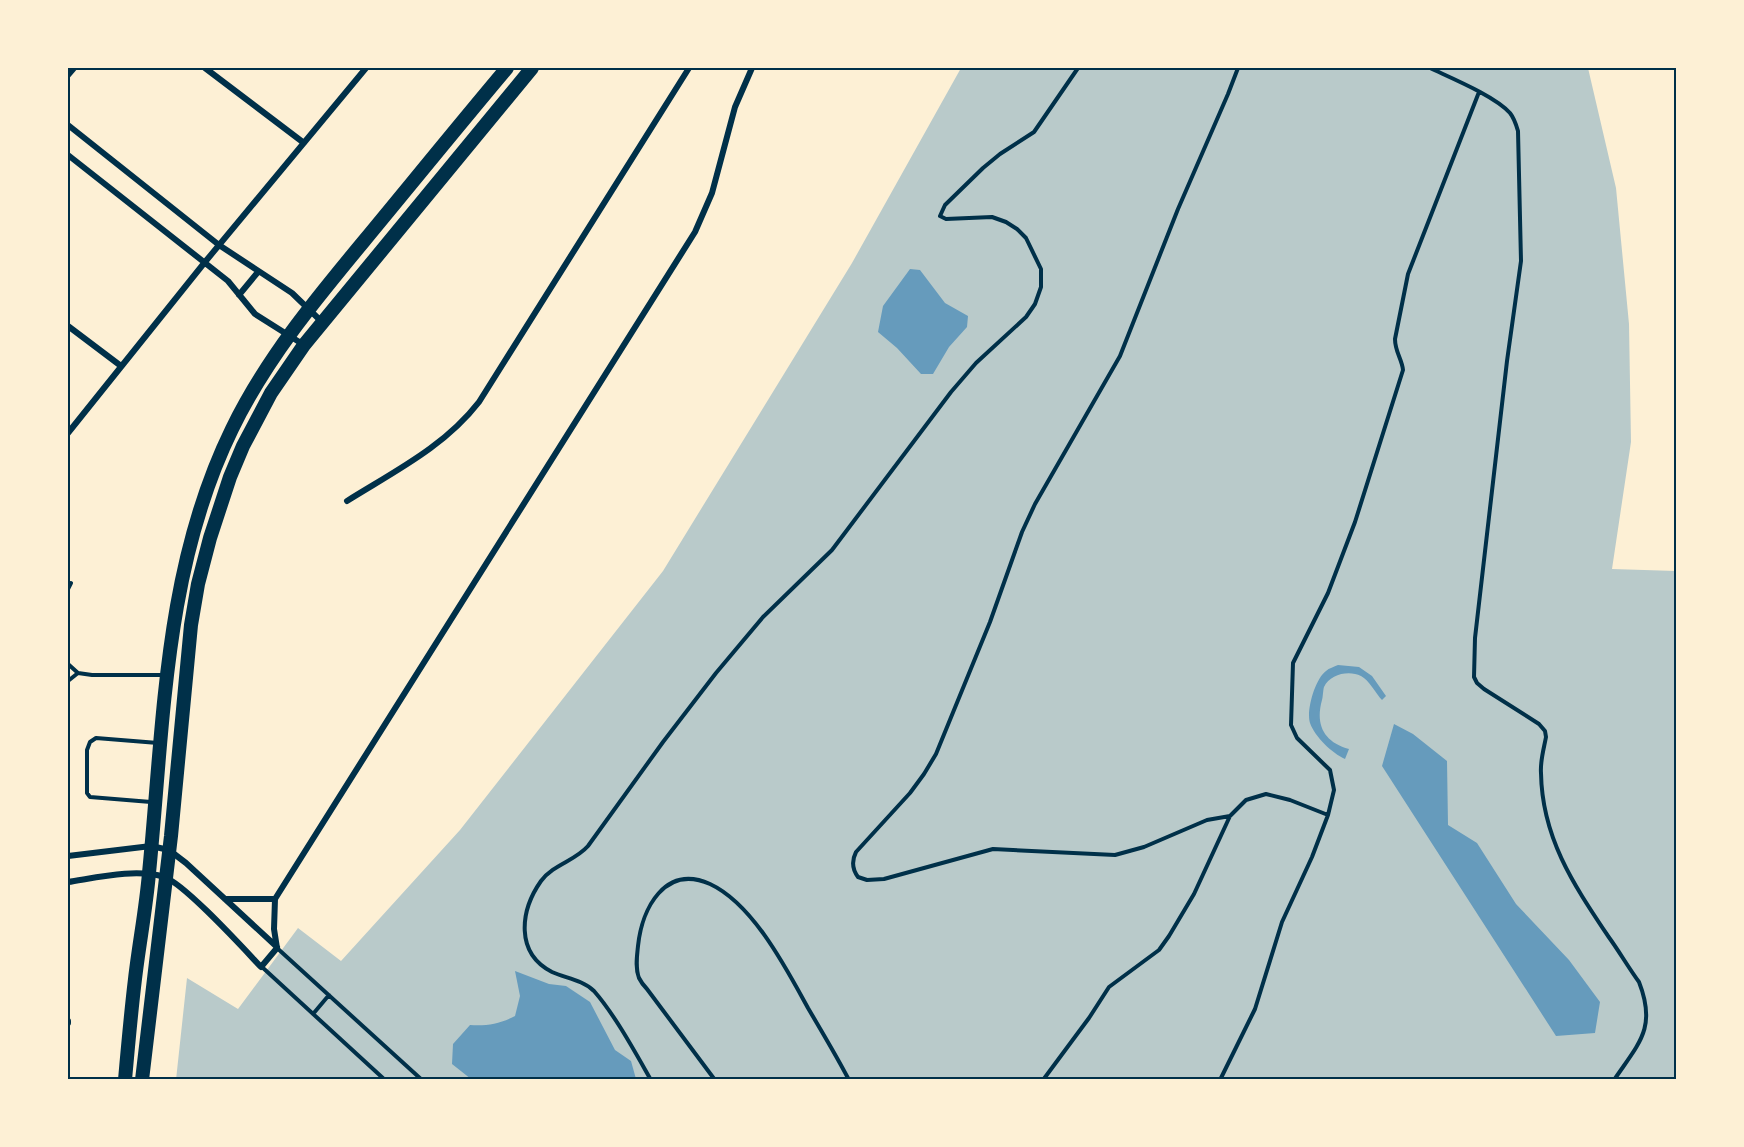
<svg xmlns="http://www.w3.org/2000/svg" width="1744" height="1147" font-family="Arial,sans-serif">
	<rect width="100%" height="100%" fill="#fdf0d5"/>
	<path fill="#b9caca" d="M961,68h627l28,120 13,136 2,118 -19,127 64,2v508l-1500,1 11,-102 51,31 60,-81 43,33 119,-131 203,-259 189,-308z"/>
	<path fill="#669bbc" d="M910,269l10,1 25,33 23,13 -1,11 -18,20 -16,27h-12l-24,-26 -19,-16 5,-26z
		M1338,665l21,2 13,9 14,20 -4,4c-6,-6 -13,-20 -21,-24 -12,-6 -31,-2 -37,11 -1,3 -1,10 -2,13 -7,25 2,42 27,49l-4,10c-13,-6 -30,-22 -35,-36 -4,-12 5,-44 16,-52 3,-3 8,-4 12,-6z
		M1394,724l19,10 34,27 1,64 29,18 39,61 53,56 31,42 -5,31 -39,3 -174,-270z
		M515,971l34,13 17,2 24,16 25,48 16,11 5,18h-165l-19,-15 1,-20 17,-19c17,1 30,-1 45,-9l5,-20z"/>
	<g fill="none" stroke-linecap="round" stroke-linejoin="round">
		<path stroke="#003049" stroke-width="4" d="M1430,68c21,10 65,28 80,45 4,5 6,11 8,18l3,130 -14,100 -32,277 -1,39 3,6 7,6 55,35 6,7 1,6c-2,11 -6,24 -5,36 1,65 33,112 67,163 11,15 20,31 31,46 18,46 0,61 -25,98
			M68,589l3,-6
			M68,664l10,9 14,2h73
			M68,681l10,-8
			M151,802l-61,-5 -3,-4v-43l3,-8 6,-4 62,5
			M1230,816l-23,4 -63,27 -29,8 -122,-6 -109,30 -17,1 -9,-3c-6,-8 -6,-17 -2,-25l54,-59 14,-19 12,-20 54,-132 32,-90 13,-28 85,-148 58,-147 50,-115 10,-26
			M277,948l145,132
			M262,967l123,113
			M313,1014l16,-19
			M651,1080c-16,-28 -36,-65 -57,-89 -11,-11 -29,-13 -42,-19 -37,-19 -32,-61 -11,-91 13,-17 34,-20 47,-35l75,-104 53,-69 47,-56 69,-67 119,-158 25,-29 50,-46 9,-13 6,-17v-18l-15,-31 -9,-9 -11,-7 -14,-5 -46,2 -6,-3 5,-11 38,-37 17,-14 34,-22 44,-64
			M715,1080l-68,-91c-3,-3 -6,-7 -8,-11 -4,-10 -2,-22 -1,-32 4,-38 27,-82 72,-62 43,20 76,84 98,124 14,24 28,47 41,72
			M1043,1080l46,-62 20,-31 50,-37 10,-14 25,-42 36,-78 16,-16 20,-6 24,6 38,15
			M1220,1080l35,-71 27,-87 30,-65 16,-42 6,-25 -4,-20 -33,-32 -6,-13 2,-62 35,-70 27,-71 48,-152c-1,-11 -8,-18 -8,-31l13,-65 71,-182"/>
		<path stroke="#003049" stroke-width="6" d="M205,68l99,75
			M68,75l6,-7
			M68,125l151,120 73,48 30,29
			M68,155l160,126 27,33 49,31
			M239,295l19,-23
			M68,326l53,40
			M68,433l137,-171 161,-194
			M347,501c48,-30 97,-54 132,-99l210,-334
			M68,856l83,-10 18,4 17,13 91,84
			M68,882c27,-4 68,-14 96,-5 20,6 79,71 97,90l16,-19
			M225,899h50
			M277,948l-3,-19 1,-30 420,-667 17,-39 23,-86 17,-39
			M68,1021v2"/>
		<path stroke="#003049" stroke-width="14" d="M125,1080c3,-34 6,-68 10,-101 4,-35 11,-70 14,-106 15,-151 15,-305 83,-444 34,-70 83,-129 132,-188 48,-58 95,-116 143,-173
			M142,1080l29,-244 20,-211 7,-41 12,-46 20,-61 13,-31 28,-53 33,-48 228,-277"/>
	</g>
	<rect width="1744" height="1147" fill="none" stroke="#fdf0d5" stroke-width="138"/>
	<rect x="69" y="69" width="1606" height="1009" fill="none" stroke="#003049" stroke-width="2"/>
</svg>
